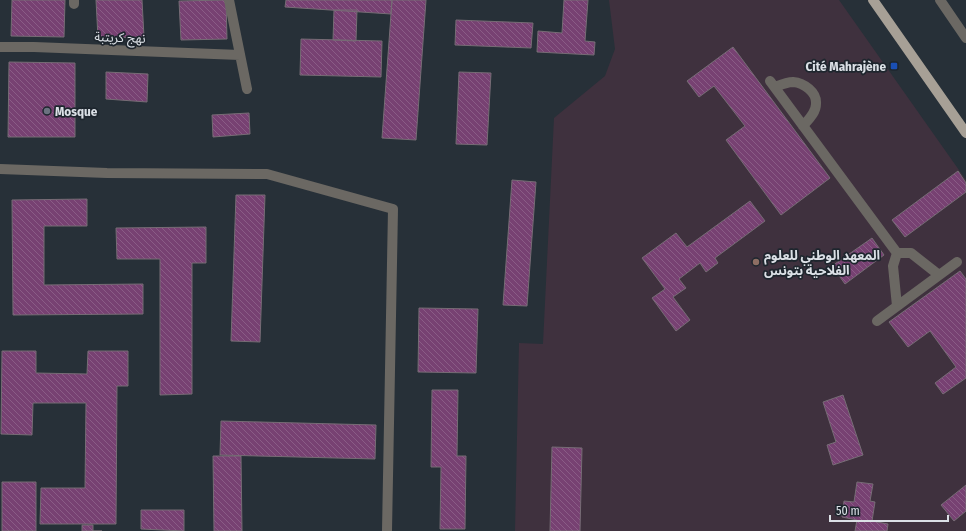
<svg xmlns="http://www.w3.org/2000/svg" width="966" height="531" font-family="'Fira Sans Condensed','Noto Sans Arabic',sans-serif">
	<defs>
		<pattern id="building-back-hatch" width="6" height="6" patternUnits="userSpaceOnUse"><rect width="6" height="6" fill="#774172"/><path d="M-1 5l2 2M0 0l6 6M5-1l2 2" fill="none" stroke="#8a5c86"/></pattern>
	</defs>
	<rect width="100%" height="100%" fill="#273038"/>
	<path fill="#3f313e" d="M609,0h230l127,180v351h-451l4,-188 24,1 11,-226 51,-42 10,-27z"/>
	<path fill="url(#building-back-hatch)" stroke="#766c75" d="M12,0h53l-1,37 -53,-1z
		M96,0h46l2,37 -46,1z
		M226,0l1,39 -46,1 -2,-39z
		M286,0h106l-1,14 -106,-7z
		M392,0h34l-10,140 -34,-2z
		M564,0h24l-3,41 10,1 -1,13 -57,-3 1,-21 24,2z
		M334,10h23l-1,31 -23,-1z
		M456,20l77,3 -2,25 -76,-3z
		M301,39l81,2 -1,36 -81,-2z
		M733,47l97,131 -49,37 -55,-75 19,-14 -31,-40 -15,11 -12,-16z
		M9,62l66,1v74h-67z
		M106,72l42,2 -1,28 -41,-3z
		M459,72l32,1 -4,72 -31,-1z
		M249,113l1,21 -37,3 -1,-22z
		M958,171l8,12v9l-61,45 -13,-17z
		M512,180l24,2 -9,124 -24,-1z
		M236,195h29l-5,147 -29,-1z
		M87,199v27h-43v59l99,-1v30l-130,1 -1,-115z
		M750,201l15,20 -50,37 3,5 -12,9 -6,-9 -21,16 7,9 -13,9 17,23 -14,11 -24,-33 13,-9 -23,-31 34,-25 11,14z
		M206,227v36h-14v131l-32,1v-136h-43l-1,-31z
		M872,238l12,17 -39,29 -13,-18z
		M960,271l6,8v99l-23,16 -8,-11 21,-16 -26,-36 -22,16 -19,-25z
		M419,308l59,1 -2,64 -58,-1z
		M2,351h34v22l51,1 1,-23h40v35h-11l-1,138h-76l1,-36h44l1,-85h-53l-1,32 -31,-1z
		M432,390h26l-1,66h9l-1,73h-25l1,-62h-10z
		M843,395l20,60 -30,10 -6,-20 9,-3 -13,-40z
		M221,421l155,4 -1,34 -155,-4z
		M552,447l30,1 -2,83h-30z
		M213,456h28l1,75h-28z
		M2,482h34v49h-34z
		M857,482l16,2 -3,17 5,1 -3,19 16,3 -1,7h-32l2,-11 -15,-3 2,-16 10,1z
		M966,485v26l-12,10 -13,-16z
		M141,510h43v21l-43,-2z
		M82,525h11v6h9h-20z"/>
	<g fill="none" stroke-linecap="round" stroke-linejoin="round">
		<path stroke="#6b6863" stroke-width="10" d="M229,0l18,89
			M940,0l26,38
			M74,4v-4
			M0,47h34l206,8
			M770,81l127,172
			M775,87c5,-2 13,-5 18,-5 11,1 24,10 23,22 0,9 -8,16 -13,22
			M0,169l107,4 160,1 126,35 -6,322
			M897,306l-4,-40 4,-13h14l28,22
			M877,321l80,-59"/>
		<path stroke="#a7a096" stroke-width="10" d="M873,0l93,133"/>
	</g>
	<rect fill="#1a4fb4" stroke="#1e262e" stroke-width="1.5" x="890" y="62" width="8" height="8" rx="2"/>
	<circle fill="#6b7280" stroke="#1e262e" stroke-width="1.5" cx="47" cy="111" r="4"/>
	<circle fill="#8d6e63" stroke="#1e262e" stroke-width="1.5" cx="756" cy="262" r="4"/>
	<g text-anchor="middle" stroke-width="3.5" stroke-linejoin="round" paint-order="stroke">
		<g font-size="13" fill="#dbe0e6" stroke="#1e262e">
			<text transform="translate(120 37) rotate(2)" y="5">نهج كريتبة</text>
		</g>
		<g font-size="13" font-weight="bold" fill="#dbe0e6" stroke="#1e262e" text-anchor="start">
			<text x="886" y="71" text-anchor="end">Cité Mahrajène</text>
			<text x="55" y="116">Mosque</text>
			<text x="764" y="260">المعهد الوطني للعلوم<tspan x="764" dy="15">الفلاحية بتونس</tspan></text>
		</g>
	</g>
	<path d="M830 515v6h118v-6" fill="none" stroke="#dbe0e6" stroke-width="2"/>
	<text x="836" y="515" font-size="12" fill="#dbe0e6" stroke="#1e262e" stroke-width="3" paint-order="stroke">50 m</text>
</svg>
